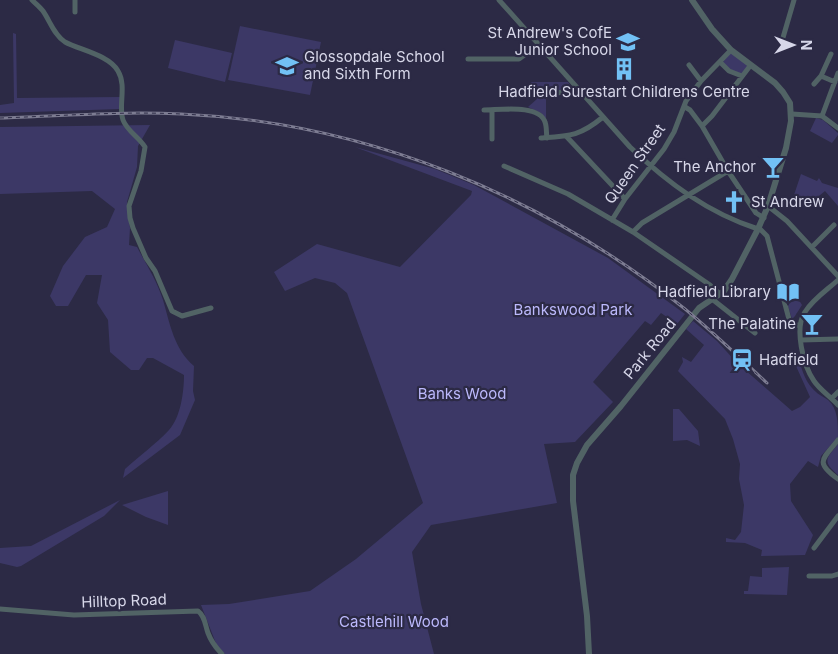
<svg xmlns="http://www.w3.org/2000/svg" width="838" height="654" font-family="Inter,sans-serif">
	<rect width="100%" height="100%" fill="#2c2a45"/>
	<path fill="#3c3866" d="M240,26l81,16 -11,53 -82,-15z
		M13,33l3,1 1,64 103,-1v12l-120,4v-8l14,-2z
		M175,40l57,13 -7,29 -57,-14z
		M731,52l17,14 -6,8 -11,-4 -9,-7z
		M531,82h37l4,6 -26,5v26l-5,-6 -13,-6 9,-8 -7,-10z
		M816,118l7,2 15,13v2l-6,8 -22,-12z
		M150,125l-12,21 -1,21 -10,35 3,26 -1,17 8,2c9,17 20,34 26,53 7,24 11,49 31,66l-1,25 2,9 -15,35 -57,43 2,-9c14,-13 31,-25 44,-39 12,-13 15,-39 15,-55l-31,-17h-6l-8,12h-8l-21,-18 -2,-32 -11,-17 5,-28h-16l-18,31h-12l-6,-10 13,-30 22,-29 22,-10 8,-18 -23,-18 -92,3v-67z
		M355,147l80,22 39,16 134,73 77,56 -8,10 -16,-11 -10,12 -6,-4 -52,61 20,20 -38,40 -31,2 13,59 -126,22 -19,27 9,52 13,50h-209l-8,-8 -16,-41 28,-1 81,-13 46,-32 67,-56 -76,-210 -12,-10 -20,-5 -30,13 -11,-19 43,-28 83,23 71,-72 1,-4z
		M801,174l16,7 2,-3 3,5 16,5v18l-13,-15 -17,14 -15,-7z
		M799,300l3,5 -7,11 -3,3 -5,-16z
		M693,321l24,20 20,22 55,48 8,-4 10,-10 -19,-42h7c3,12 6,24 14,33 5,6 10,8 16,12 10,9 10,23 10,37l-17,19 -3,11 -10,-6 -18,23 1,17 22,34 -8,20 -44,1 1,-6 -17,-7 -19,-1v-4l9,2 6,-8 3,-27 -5,-26 1,-15 -7,-25 -8,-20 -47,-48 5,-9 -1,-5 9,5 13,-17 -18,-16z
		M673,409h6l19,22 2,15 -13,-6 -14,1z
		M838,444v31c-16,-14 -12,-16 0,-31z
		M168,491v34l-22,-8 -24,-12z
		M120,500l-16,16 -83,50 -4,1 -17,-4v-15l31,-2z
		M789,567l-2,28 -43,-1v-3h4l2,-15 12,1v-9z"/>
	<g fill="none" stroke-linecap="round" stroke-linejoin="round">
		<path stroke="#516365" stroke-width="5" d="M32,0c4,4 8,7 11,11 7,10 11,24 22,31 15,8 44,13 53,29 9,15 0,35 5,49 4,11 16,17 22,27l-4,24 -12,35 1,12 3,10 13,30 9,13 17,40 10,5 29,-8
			M499,0l131,147c38,36 78,66 128,82
			M75,12v-12
			M782,41l12,-41
			M468,59h51l19,-14
			M720,62l9,9 13,5
			M689,65l12,16
			M821,76l14,6
			M814,84l7,-8 10,-22
			M547,95l31,-6
			M685,107l5,3 12,16 26,45 28,42 8,5
			M484,110c16,0 55,-6 61,12 2,5 1,11 2,16
			M492,110v29
			M792,114l30,2 16,12
			M822,116l16,-43
			M702,126l10,-10 38,-50
			M566,136l59,63
			M541,138c29,-2 39,-2 62,-21
			M504,166l64,28 65,38 77,53 10,9
			M768,206l19,15 51,55
			M612,220l13,-21 39,-50 10,-17 12,-31 15,-20 30,-31
			M759,228l8,8 23,87 10,3
			M633,232l9,-9 86,-52
			M812,247l22,-22
			M838,280c-11,10 -25,19 -33,32 -11,16 -2,53 9,69 6,9 17,16 24,24
			M712,299l43,34
			M801,340l37,-1
			M832,398l6,-6
			M838,440c-15,19 -24,22 0,39
			M814,548l24,-32
			M809,576h23l6,-2
			M0,609l74,6 124,-4c7,5 7,14 10,22 3,8 8,15 14,21"/>
		<path stroke="#516365" stroke-width="6" d="M589,654l-2,-38 -14,-115v-26l4,-12 10,-18 34,-39 78,-98 25,-17 8,-12 26,-50 10,-23 18,-58 5,-27 -1,-18 -7,-11 -8,-9 -44,-33 -19,-21 -20,-29"/>
		<defs>
			<path id="rail" d="M0,118c60,-2 121,-7 181,-4 184,8 361,81 504,195 28,23 55,49 82,74"/>
		</defs>
		<use href="#rail" stroke="#7d7c92" stroke-width="3"/>
		<use href="#rail" stroke="#2c2a45" stroke-width="1" stroke-dasharray="4" stroke-linecap="butt"/>
	</g>
	<defs>
		<symbol id="school-bare" viewBox="-9 -9 18 18"><path d="M0-5L7-2L0 1L-7-2ZM-4 1L0 2.5L4 1V4Q0 6-4 4Z" fill="#72c1f5" stroke="#2c2a45" stroke-width="2.5" paint-order="stroke"/></symbol>
		<symbol id="building-bare" viewBox="-9 -9 18 18"><path d="M-4-6H4V6H1V3H-1V6H-4ZM-2.5-4.3h1.7v1.8h-1.7ZM.8-4.3h1.7v1.8H.8ZM-2.5-1h1.7V.8h-1.7ZM.8-1h1.7V.8H.8Z" fill="#72c1f5" stroke="#2c2a45" stroke-width="2.5" paint-order="stroke"/></symbol>
		<symbol id="bar-bare" viewBox="-9 -9 18 18"><path d="M-6-5H6L.8 .8V4.5H3.5V6h-7V4.5H-.8V.8Z" fill="#72c1f5" stroke="#2c2a45" stroke-width="2.5" paint-order="stroke"/></symbol>
		<symbol id="church-bare" viewBox="-9 -9 18 18"><path d="M-1.2-6h2.4v3.5h3.3v2.4h-3.3V6h-2.4V-.1h-3.3v-2.4h3.3Z" fill="#72c1f5" stroke="#2c2a45" stroke-width="2.5" paint-order="stroke"/></symbol>
		<symbol id="library-bare" viewBox="-9 -9 18 18"><path d="M-6-4Q-3-5.5-.7-3.5V5Q-3 3-6 4ZM6-4Q3-5.5 .7-3.5V5Q3 3 6 4Z" fill="#72c1f5" stroke="#2c2a45" stroke-width="2.5" paint-order="stroke"/></symbol>
		<symbol id="station-bare" viewBox="-9 -9 18 18"><path d="M-3-6H3Q5-6 5-4V2Q5 4 3 4L4.5 6H3L1.5 4h-3L-3 6H-4.5L-3 4Q-5 4-5 2V-4Q-5-6-3-6ZM-3.5-4v3h7v-3ZM-3.5 1v1.5H-2V1ZM2 1v1.5H3.5V1Z" fill="#72c1f5" stroke="#2c2a45" stroke-width="2.5" paint-order="stroke"/></symbol>
	</defs>
	<g fill-rule="evenodd">
		<use href="#school-bare" x="612" y="26" width="32" height="32"/>
		<use href="#school-bare" x="271" y="50" width="32" height="32"/>
		<use href="#building-bare" x="608" y="53" width="32" height="32"/>
		<use href="#bar-bare" x="757" y="151" width="32" height="32"/>
		<use href="#church-bare" x="718" y="186" width="32" height="32"/>
		<use href="#library-bare" x="772" y="276" width="32" height="32"/>
		<use href="#bar-bare" x="796" y="308" width="32" height="32"/>
		<use href="#station-bare" x="726" y="344" width="32" height="32"/>
	</g>
	<g text-anchor="middle" stroke-width="4.5" stroke-linejoin="round" paint-order="stroke">
		<g font-size="15" fill="#d7d7e9" stroke="#2c2a45" text-anchor="end">
			<text x="612" y="38">St Andrew's CofE<tspan x="612" dy="17">Junior School</tspan></text>
			<text x="304" y="62" text-anchor="start">Glossopdale School<tspan x="304" dy="17">and Sixth Form</tspan></text>
			<text x="624" y="97" text-anchor="middle">Hadfield Surestart Childrens Centre</text>
			<text x="756" y="172">The Anchor</text>
			<text x="751" y="207" text-anchor="start">St Andrew</text>
			<text x="771" y="297">Hadfield Library</text>
			<text x="796" y="329">The Palatine</text>
			<text x="759" y="365" text-anchor="start">Hadfield</text>
		</g>
		<g font-size="15" fill="#d7d7e9" stroke="#2c2a45">
			<text transform="translate(635 164) rotate(-55)" y="5">Queen Street</text>
			<text transform="translate(650 349) rotate(-51)" y="5">Park Road</text>
			<text transform="translate(124 601) rotate(-2)" y="5">Hilltop Road</text>
		</g>
		<g font-size="15" fill="#bcb9fc" stroke="#2c2a45">
			<text x="573" y="315">Bankswood Park</text>
			<text x="462" y="399">Banks Wood</text>
			<text x="394" y="627">Castlehill Wood</text>
		</g>
	</g>
	<g transform="translate(793 45) rotate(90)" stroke="#2c2a45" stroke-width="4" paint-order="stroke">
	<path d="M0-4L9 19L0 12L-9 19Z" fill="#d7d7e9"/>
	<text y="-8" font-size="14" font-weight="bold" text-anchor="middle" fill="#d7d7e9">N</text>
	</g>
</svg>
